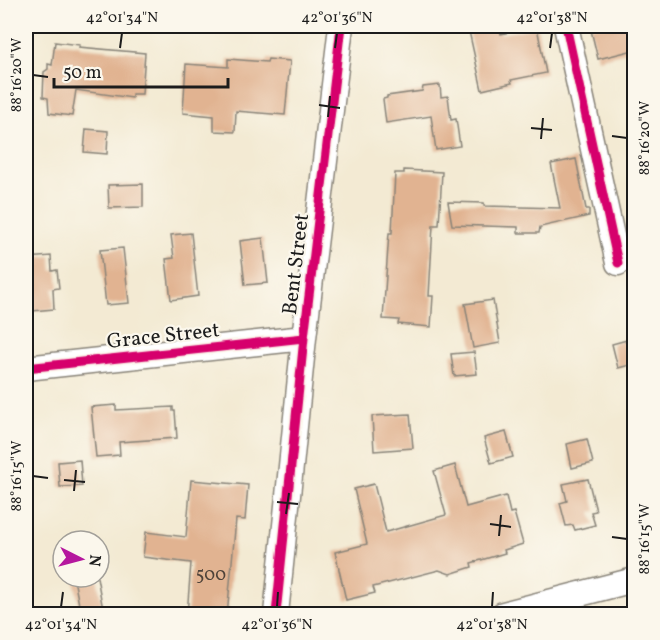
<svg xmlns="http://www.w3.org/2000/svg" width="660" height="640" font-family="Vollkorn,serif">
	<rect width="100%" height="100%" fill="#fbf7ec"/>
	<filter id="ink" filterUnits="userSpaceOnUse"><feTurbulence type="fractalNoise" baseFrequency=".0167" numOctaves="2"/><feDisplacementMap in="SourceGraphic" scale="12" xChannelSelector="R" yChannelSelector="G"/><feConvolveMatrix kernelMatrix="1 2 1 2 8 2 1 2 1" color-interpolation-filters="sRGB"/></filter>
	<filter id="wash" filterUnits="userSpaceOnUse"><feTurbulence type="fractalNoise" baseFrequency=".008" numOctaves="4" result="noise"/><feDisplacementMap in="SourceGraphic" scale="24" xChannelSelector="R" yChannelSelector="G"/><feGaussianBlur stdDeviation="1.35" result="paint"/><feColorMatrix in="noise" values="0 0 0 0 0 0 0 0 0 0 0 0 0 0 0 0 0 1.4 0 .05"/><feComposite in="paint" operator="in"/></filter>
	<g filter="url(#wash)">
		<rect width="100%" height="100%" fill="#f3ead3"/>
		<g id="blocks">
			<path fill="#e1b391" d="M493,26h6l2,8 36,-7 9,46 -35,7 1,3 -30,7 -13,-59z
				M590,26h41l3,24 -36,9z
				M55,42l25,3 -1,2 66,6 -3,41h-10v4l-56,-8 -4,26 -23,-3 -1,-15 -5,-1 1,-25 4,-3v-5l4,1z
				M228,59l39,3 1,-3 22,2 -5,54 -49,-4 -1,21 -21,-1v-15l-31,-3 3,-49 42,3z
				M440,85l1,12 7,-1 3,24 5,-1 4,27 -24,4 -5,-34 -45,7 -3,-24 4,-1v-2l35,-5 1,-4z
				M86,129l22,2 -1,23 -23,-2z
				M576,159l10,50h3v7l-49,11 -1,6h-21v-6l-66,-2 -4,-23 36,1v3l76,2 -9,-44z
				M404,170l38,2 -3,53h-6l-4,71h4l-2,31 -33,-3 1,-4 -16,-1 6,-86h3l3,-60h9z
				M143,184v23l-34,1 -1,-23z
				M191,233l7,63 -27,4 -5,-41 8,-1 -3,-23z
				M263,238l5,45 -23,2 -5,-44z
				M123,248l6,55 -23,2 -6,-55z
				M51,256l1,15 5,-1 2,18 -6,1 1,20 -22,2 -5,-53z
				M493,300l7,43 -27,5 -8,-44z
				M634,338v26l-16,4 -6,-24z
				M474,352l3,22 -23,2 -3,-22z
				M116,405v5l57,-3v4h2l2,27 -58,4 1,13 -24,2 -5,-50z
				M410,414l3,34 -39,3 -2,-35z
				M506,432l7,25 -22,6 -7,-25z
				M587,439l6,24 -21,5 -5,-24z
				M80,460l2,26 -22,1 -2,-25z
				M455,465l11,42 40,-11 4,17 4,-1 9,32 -19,6 1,3 -34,10 1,4 -22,7 -11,-4 -66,17 2,6 -29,7 -11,-48 32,-8 -13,-55 20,-5 12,48 60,-17 -12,-44z
				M588,479l8,32 -5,1 4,13 -20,5 -2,-5 -7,1 -6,-23 7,-2 -4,-17z
				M191,480l57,5 -3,35 -9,-1 -9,96h-40l4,-52 -48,-6 3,-25 40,5z
				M83,577h14l7,38h-23l-7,-36z"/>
		</g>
	</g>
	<g filter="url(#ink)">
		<use href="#blocks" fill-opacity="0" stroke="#888378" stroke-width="1.5"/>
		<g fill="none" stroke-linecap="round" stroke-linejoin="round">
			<defs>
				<path id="minor" d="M566,26l52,237
					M26,368l278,-30
					M276,614l28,-276 37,-312
					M503,614l131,-34"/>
			</defs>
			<use href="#minor" stroke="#888378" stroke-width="27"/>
			<use href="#minor" stroke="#fff" stroke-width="24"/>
			<defs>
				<path id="cycleway" d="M566,26l52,237
					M26,368l278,-30
					M276,614l28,-276 37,-312"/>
			</defs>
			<use href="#cycleway" stroke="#fbf7ec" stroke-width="13"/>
			<use href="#cycleway" stroke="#d6006c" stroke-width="9"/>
		</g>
	</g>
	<path fill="none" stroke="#1c1c1c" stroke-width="2" d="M120,48l2,-15M335,48l2,-15M550,48l2,-15M33,75l15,2M319,105l21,3M328,117l2,-21M531,128l21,2M612,136l15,2M541,139l2,-21M33,476l15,2M64,480l21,2M74,491l2,-21M277,502l21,2M286,514l3,-21M490,524l21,3M499,536l2,-21M612,537l15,2M61,607l2,-15M277,607l1,-15M492,607l1,-15"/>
	<g text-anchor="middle" stroke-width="4.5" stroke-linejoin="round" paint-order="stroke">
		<g font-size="18" fill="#4d4239">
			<text x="211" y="580">500</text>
		</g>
		<g font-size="21" fill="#1c1c1c" stroke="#fbf7ec">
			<text transform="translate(295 264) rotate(-83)" y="7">Bent Street</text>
			<text transform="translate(163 335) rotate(-6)" y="7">Grace Street</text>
		</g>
	</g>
	<rect width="660" height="640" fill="none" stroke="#fbf7ec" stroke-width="66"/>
	<g transform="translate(81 559) rotate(96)"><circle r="28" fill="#fbf7ec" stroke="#a29f99" stroke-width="1.5"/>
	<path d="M0-4.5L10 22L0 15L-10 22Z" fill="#b5179e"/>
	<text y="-9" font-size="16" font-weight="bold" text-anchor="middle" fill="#1c1c1c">N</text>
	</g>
	<path d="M54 78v9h174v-9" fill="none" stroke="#1c1c1c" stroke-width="3"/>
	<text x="63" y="78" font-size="18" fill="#1c1c1c" stroke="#fbf7ec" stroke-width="4.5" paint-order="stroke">50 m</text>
	<rect x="33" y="33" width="594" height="574" fill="none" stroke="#1c1c1c" stroke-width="2"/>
	<g font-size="15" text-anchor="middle" fill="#1c1c1c">
		<text x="122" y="22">42°01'34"N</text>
		<text x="337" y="22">42°01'36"N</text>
		<text x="552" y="22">42°01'38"N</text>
		<text transform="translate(16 75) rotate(-90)" y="5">88°16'20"W</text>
		<text transform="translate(644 138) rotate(-90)" y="5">88°16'20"W</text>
		<text transform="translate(16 476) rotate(-90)" y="5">88°16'15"W</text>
		<text transform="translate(644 539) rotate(-90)" y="5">88°16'15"W</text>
		<text x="61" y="629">42°01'34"N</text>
		<text x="277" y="629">42°01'36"N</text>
		<text x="492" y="629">42°01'38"N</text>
	</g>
</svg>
